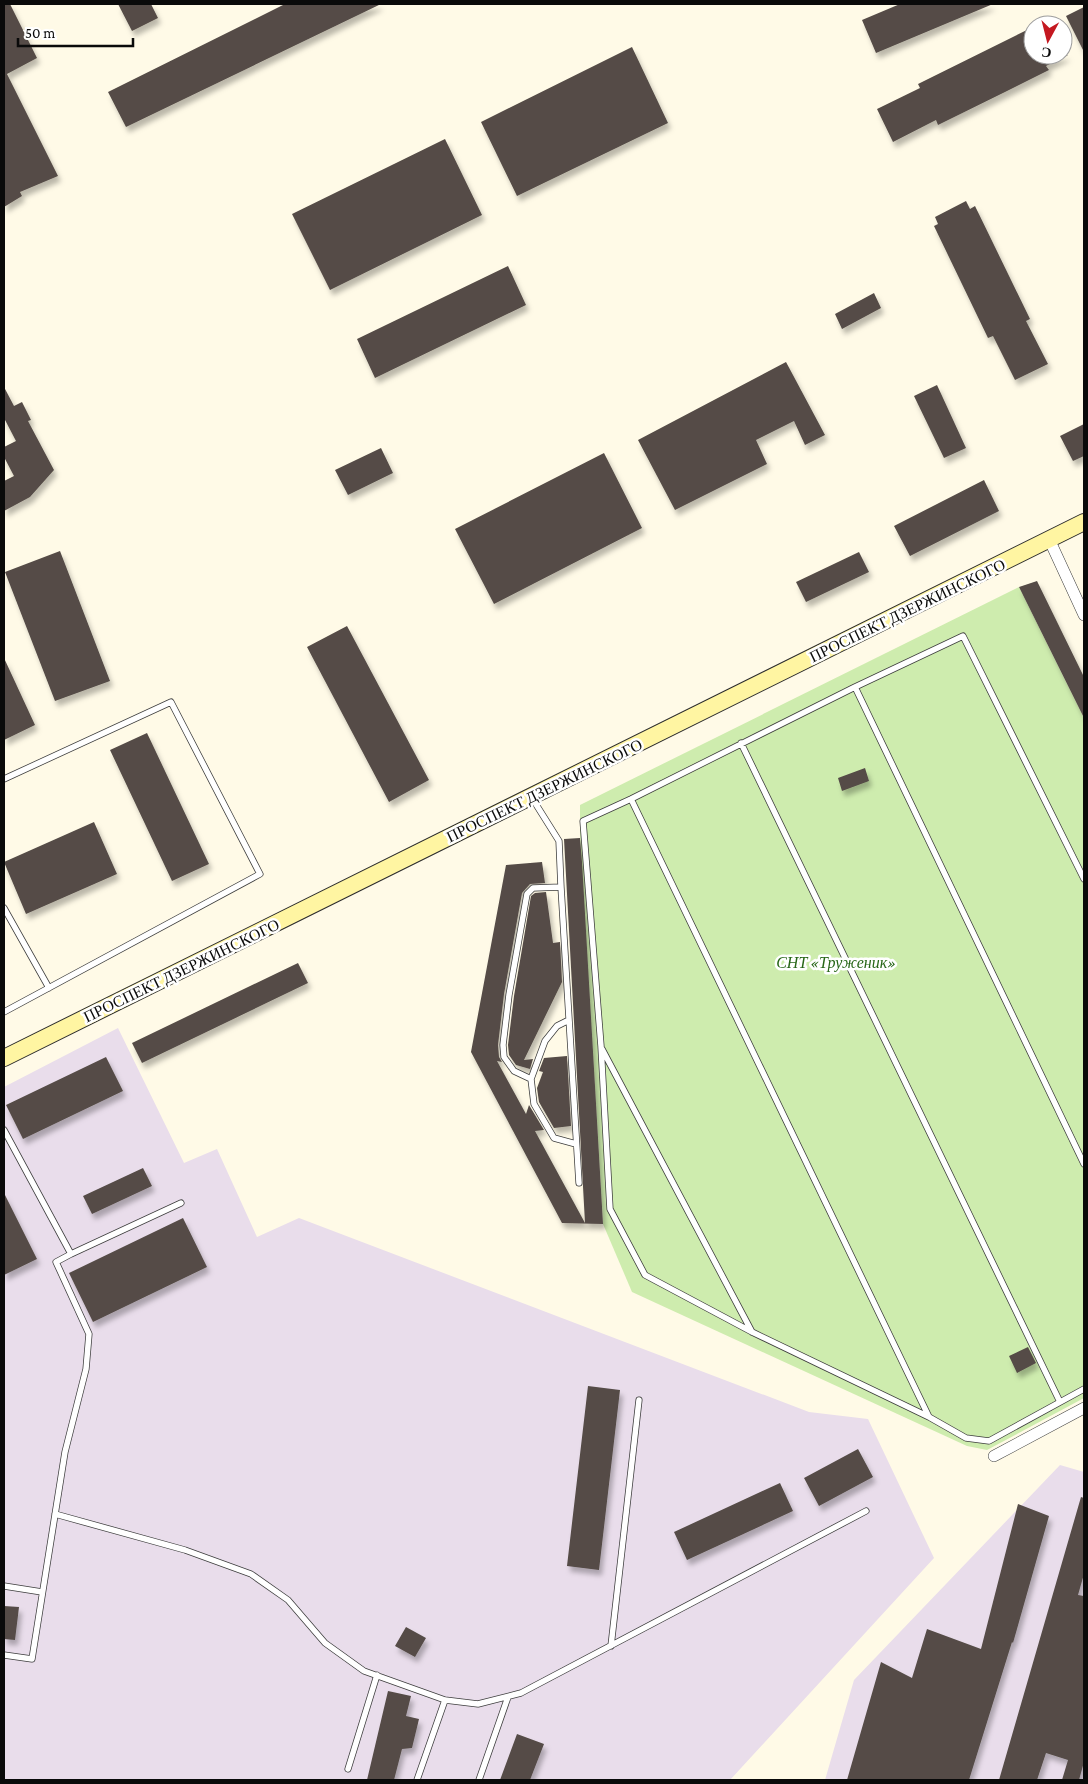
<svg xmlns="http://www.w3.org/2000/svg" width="1088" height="1784" font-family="'Crimson Pro',serif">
	<defs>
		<filter id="shadow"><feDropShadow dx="3" dy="5.5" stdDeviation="2.5" flood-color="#0004"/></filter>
	</defs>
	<rect width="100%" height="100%" fill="#fffae7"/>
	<path fill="#e9ddeb" d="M118,1028l66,135 33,-14 40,88 42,-19 510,194 59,7 66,139 -204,222h-726v-693z
		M1060,1465l24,7v308h-259l29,-100z"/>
	<path fill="#ceecae" d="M1019,587l65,131v680l-97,52 -20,-4 -335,-154 -29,-68 -23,-386v-33z"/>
	<path fill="#544b46" filter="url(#shadow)" d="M4,4h6l27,54 -30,16 51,102 -38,16 2,4 -18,11z
		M118,4h33l7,14 -26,13z
		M285,4h96l-255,123 -18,-35z
		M900,4h93l-117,49 -14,-33z
		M1084,7v45l-18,-36z
		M1033,27v28h35l-22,11 3,4 -44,22 -67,33 -2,-5 -43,22 -16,-33 43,-21 -2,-4z
		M632,47l36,76 -151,73 -36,-74z
		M445,139l37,76 -152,75 -38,-76z
		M966,201l4,8 5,-3 55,113 -4,2 22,43 -33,16 -22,-44 -5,2 -54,-112 4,-2 -3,-7z
		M508,266l18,39 -151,73 -18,-39z
		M874,293l7,15 -39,21 -7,-15z
		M786,362l39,73 -20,10 -11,-24 -38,19 11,24 -92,46 -37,-70z
		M937,385l29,63 -22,10 -30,-62z
		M4,387l10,19 8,-4 9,18 -3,1 26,49 -24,27 -26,14v-30l10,-5 -10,-19v-10l12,-6 -12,-23z
		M1084,424v32l-11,5 -13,-25z
		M381,448l12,25 -45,22 -13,-25z
		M604,453l38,75 -148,76 -39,-75z
		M984,480l15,31 -89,45 -16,-30z
		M60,551l50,130 -55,20 -50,-129z
		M859,552l10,20 -63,30 -10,-20z
		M1037,581l47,96v41l-65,-131z
		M347,626l82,154 -40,22 -82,-155z
		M4,658l31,67 -31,15z
		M147,733l62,131 -37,17 -62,-131z
		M865,768l4,13 -27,10 -4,-13z
		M94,822l23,52 -91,40 -22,-52z
		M580,838l2,24 21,362 -41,-1 -91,-171 35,-187 36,-3 3,21 -15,1 -8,9 -18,101 -6,51 1,12 3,5 -5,-1 29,53 3,-9 15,25 -9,1 50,92 -21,-384z
		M546,892l7,51 7,-1 2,40 -38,78 9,-1 -3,10 -14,-4 -7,-10 -1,-10 6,-49 17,-100 4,-3z
		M298,963l10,20 -166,80 -10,-20z
		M567,1056l4,70 -17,2 -15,-26 -2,-14 6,-16 -4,-1 5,-13z
		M106,1057l17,34 -100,48 -17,-34z
		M143,1168l9,18 -60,28 -9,-18z
		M4,1193l33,66 -33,16z
		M183,1218l24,49 -114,55 -24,-49z
		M1028,1347l8,16 -19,10 -8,-17z
		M588,1386l32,4 -21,180 -32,-4z
		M858,1449l15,28 -54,29 -15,-28z
		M780,1483l13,28 -106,49 -13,-28z
		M1081,1497l3,1v76l-6,21 6,1v166l-5,18h-17l6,-20 -22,-7 -9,27h-38z
		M1018,1504l31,12 -36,127 -1,-1 -43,138h-122l34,-118 31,16 15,-49 54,20z
		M4,1606l15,1 -4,33 -11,-1z
		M406,1627l20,11 -11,19 -20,-11z
		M388,1691l23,5 -5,20 13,3 -7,29 -10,1 -8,31h-27z
		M517,1734l27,10 -14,36h-30z"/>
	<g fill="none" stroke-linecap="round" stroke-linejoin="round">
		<defs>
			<path id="lane" d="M855,687l229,477
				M741,743l319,659
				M4,779l167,-77 89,172 -256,138
				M532,798l27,43 2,46 18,296
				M631,799l298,618
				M1084,879l-121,-243 -108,51 -224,112 -48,22 18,225 9,163 35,66 107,57 177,85 37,21 23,3 95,-52
				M4,908l45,80
				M569,1020l-12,6 -12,15 -14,38 3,25 20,34 22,6
				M602,1049l150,283
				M531,1079l-17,-8 -10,-14 -1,-12 6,-50 18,-101 6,-6 28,-1
				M4,1130l67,124 -15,8 33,72 -3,35 -21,83 -33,207 -28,-4
				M71,1254l110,-51
				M55,1514l130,36 66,24 37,26 37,43 39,28 81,29 33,4 43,-11 345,-182
				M4,1586l38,6
				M611,1646l28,-246
				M348,1769l29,-94
				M417,1780l28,-80
				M479,1780l29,-83"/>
			<path id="street" d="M1049,539l35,76
				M994,1456l90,-48"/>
			<path id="secondary" d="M4,1058l1080,-536"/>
		</defs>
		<use href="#lane" stroke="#3d3d3d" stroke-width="7"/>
		<use href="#street" stroke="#3d3d3d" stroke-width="12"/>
		<use href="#secondary" stroke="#2c2c2c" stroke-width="18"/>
		<use href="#lane" stroke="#fff" stroke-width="5.5"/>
		<use href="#street" stroke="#fff" stroke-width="11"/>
		<use href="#secondary" stroke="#fff5a2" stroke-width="16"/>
	</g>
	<g text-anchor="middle" stroke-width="5" stroke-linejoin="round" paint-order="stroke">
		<g font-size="16" fill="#0a0a0a" stroke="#fff">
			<text transform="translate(907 610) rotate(-26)" y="6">ПРОСПЕКТ ДЗЕРЖИНСКОГО</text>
			<text transform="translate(544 790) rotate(-26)" y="6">ПРОСПЕКТ ДЗЕРЖИНСКОГО</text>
			<text transform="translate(181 970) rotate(-26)" y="6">ПРОСПЕКТ ДЗЕРЖИНСКОГО</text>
		</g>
		<g font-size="16" font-style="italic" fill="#276617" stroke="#fff">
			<text x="836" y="968">СНТ «Труженик»</text>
		</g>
	</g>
	<rect width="1088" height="1784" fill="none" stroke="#0a0a0a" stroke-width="10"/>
	<g transform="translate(1048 40) rotate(187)"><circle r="24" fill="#ffffff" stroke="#9d9d9d"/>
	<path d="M0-4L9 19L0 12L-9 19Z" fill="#c41820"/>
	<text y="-8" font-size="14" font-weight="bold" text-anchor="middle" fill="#0a0a0a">С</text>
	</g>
	<path d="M18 38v8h115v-8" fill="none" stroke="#0a0a0a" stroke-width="2.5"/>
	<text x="25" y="38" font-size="15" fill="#0a0a0a" stroke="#ffffff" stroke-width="4" paint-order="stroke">50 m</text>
</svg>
